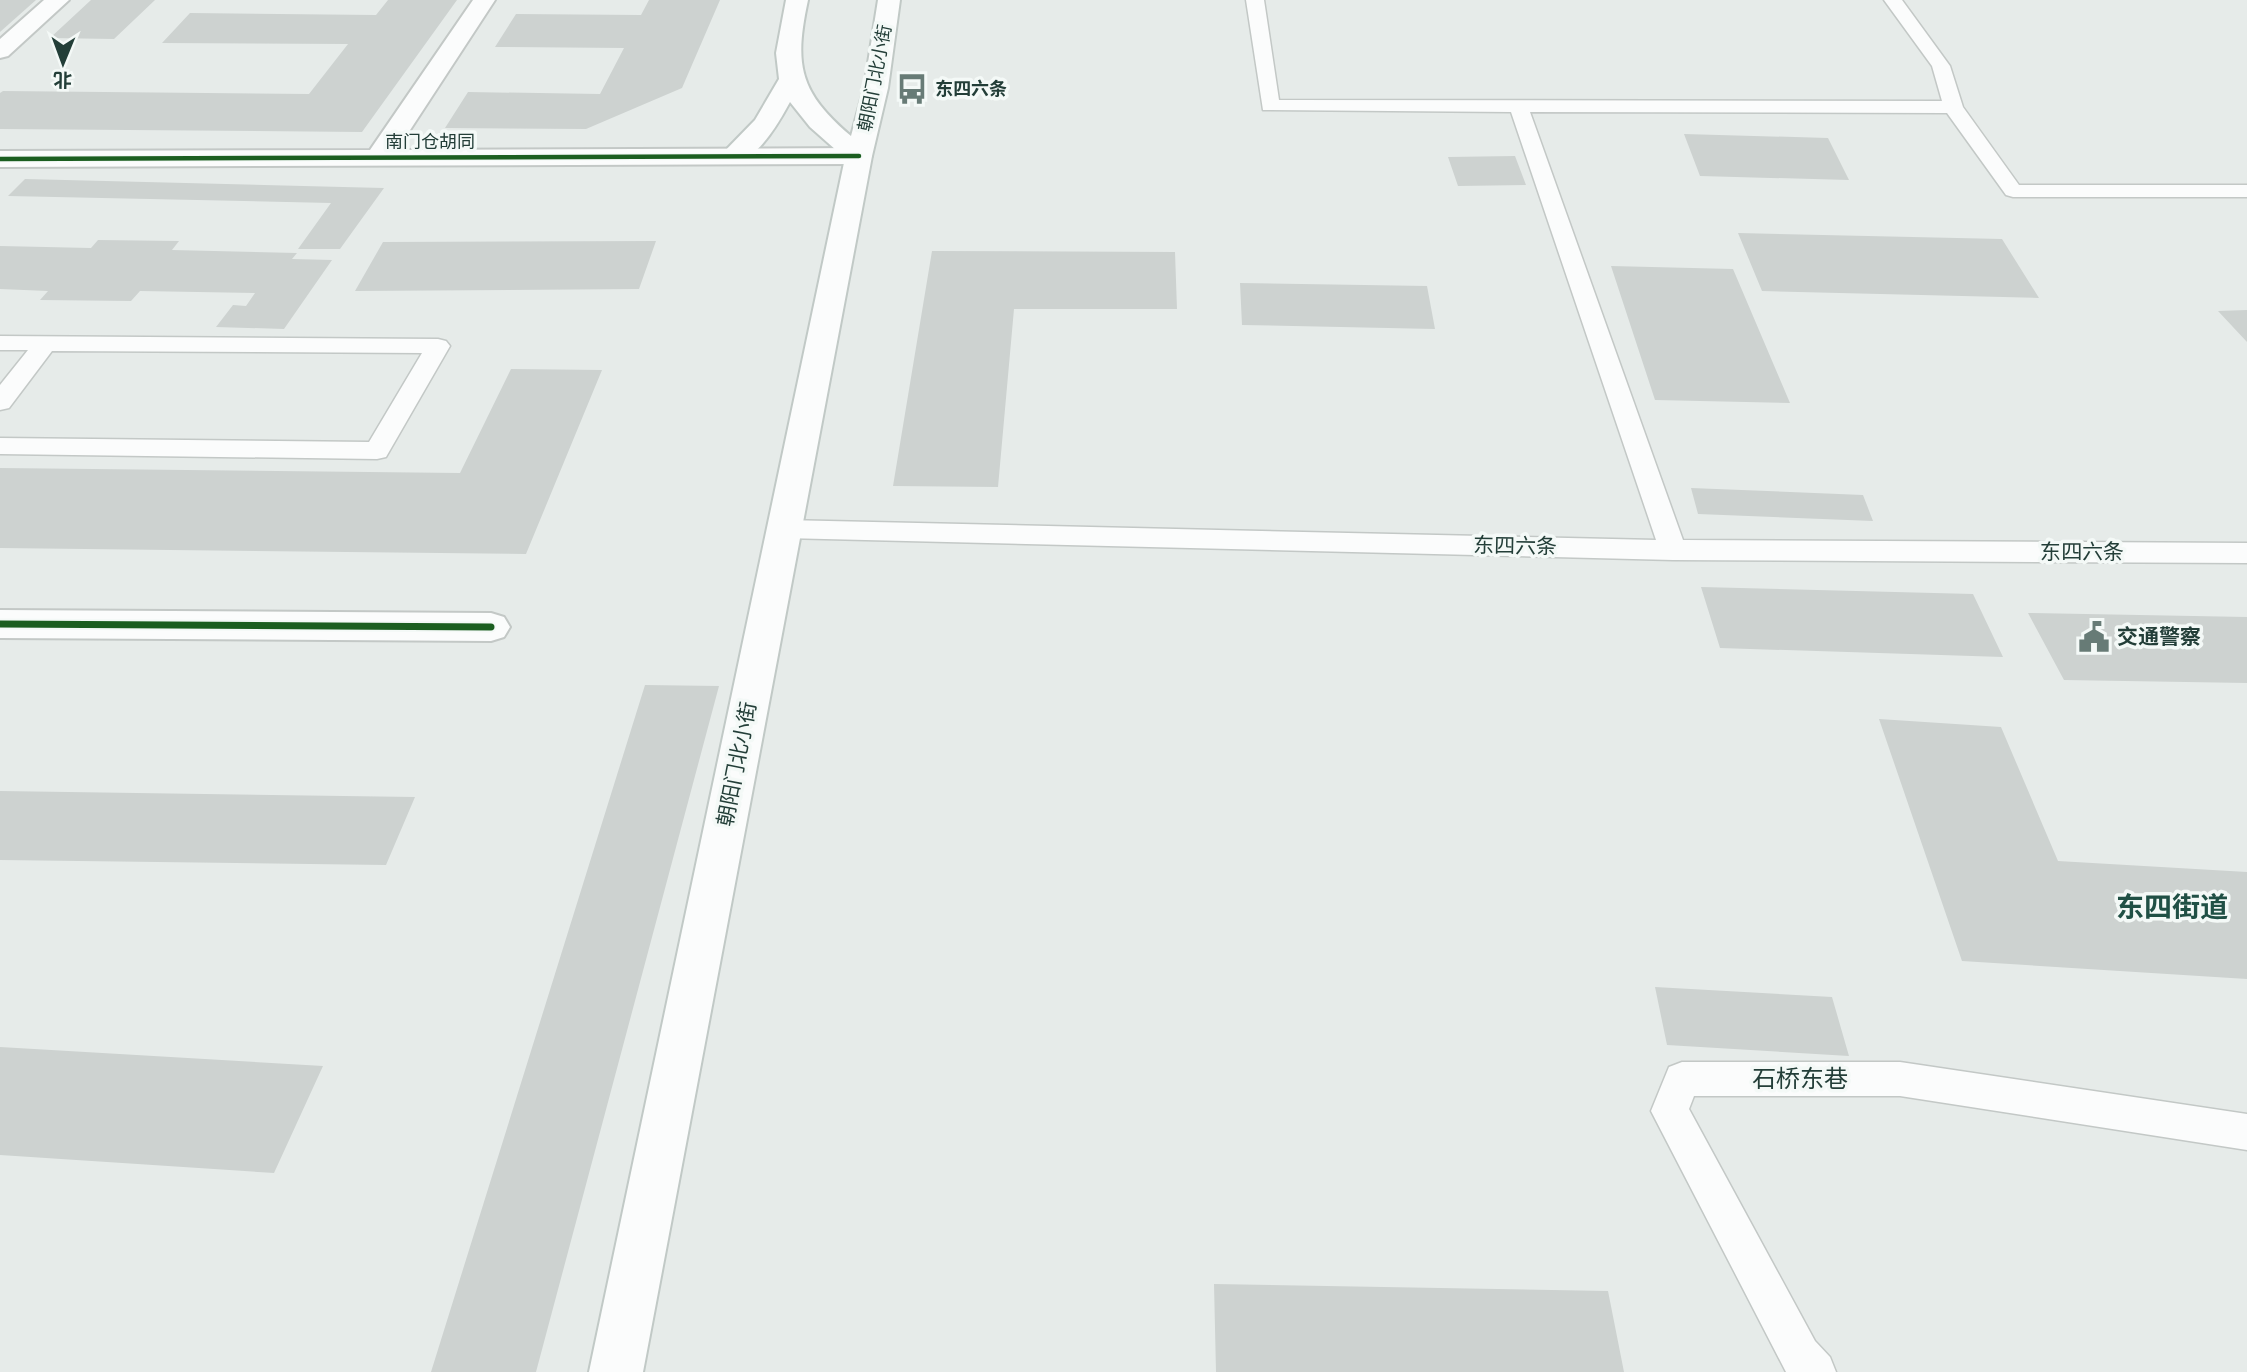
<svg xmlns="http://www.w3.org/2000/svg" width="2247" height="1372" font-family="Quicksand,'Noto Sans SC',sans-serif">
	<rect width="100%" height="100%" fill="#e6ebe9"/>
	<path fill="#cdd2d0" d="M0,0h36l-36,32z
		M91,0h64l-41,39 -64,-1z
		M388,0h69l-95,132 -362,-3v-36l3,-2 306,3 39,-50 -186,-1 28,-30 186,2z
		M649,0h71l-38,88 -96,41 -141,-1 23,-36 132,2 24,-46 -129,-1 21,-33 125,1z
		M1684,134l144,4 21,42 -149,-4z
		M1515,156l11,29 -68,1 -10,-29z
		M25,179l318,8 41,1 -44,61h-42l33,-46 -323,-7z
		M1738,233l264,6 37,59 -277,-7z
		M98,240l81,1 -7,9 125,3 -5,6 40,1 -48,69 -68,-2 17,-22 13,1 9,-13 -115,-2 -9,10 -91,-1 8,-9 -48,-2v-43l91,2z
		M656,241l-17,48 -284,2 28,-49z
		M932,251l243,1 2,57h-163l-16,178 -105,-1z
		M1611,266l122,3 57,134 -135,-3z
		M1240,283l187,3 8,43 -193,-4z
		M2247,310v32l-29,-31z
		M511,369l91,1 -76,184 -526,-6v-80l460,5z
		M1691,488l172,7 10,26 -175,-7z
		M1701,587l272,7 30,63 -283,-9z
		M2028,613l219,4v66l-183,-3z
		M645,685l74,1 -183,686h-105z
		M1879,719l122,8 57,134 189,11v107l-285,-18z
		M0,791l415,6 -29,68 -386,-5z
		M1655,987l177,10 17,59 -182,-11z
		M0,1047l323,19 -49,107 -274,-18z
		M1214,1284l394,7 16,81h-408z"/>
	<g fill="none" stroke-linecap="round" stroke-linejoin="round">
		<defs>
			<path id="lane" d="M1246,0h18l15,100 663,1 -10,-35 -48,-66h18l48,66 13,41 56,78h228v12h-234l-7,-2 -59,-82 -417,-1 153,428 564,3v20l-574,-3 -889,-22 -10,-2 -3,-7 3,-7 10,-2 872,20 -145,-428 -248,-2z
				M0,336l438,3 8,2 4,5 -64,111 -9,2 -377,-5v-16l369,4 53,-89 -370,-2 -43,57 -9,2v-25l28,-35h-28z
				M1682,1062h218l347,52v36l-347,-54h-206l-5,13 126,232 15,16 6,15h-50l-135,-261 18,-44z"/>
			<path id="street" d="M44,0h25l-61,56 -8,2v-19z
				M473,0h22l-98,150 462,-2 9,2 4,6 -4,6 -9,2 -859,3v-16l370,-1z
				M0,610l491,3 13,4 6,10 -6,10 -13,4 -491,-3z"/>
			<path id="secondary" d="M786,0h22c-14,65 -9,92 43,136l13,-48 14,-88h22l-12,88 -16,68 -229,1216h-54l256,-1214 -35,-31 -20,-25c-12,22 -37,67 -66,60l-4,-6 35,-36 24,-41 -3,-26z"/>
		</defs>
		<use href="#lane" stroke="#c3c8c6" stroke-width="3"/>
		<use href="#street" stroke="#c3c8c6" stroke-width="4"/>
		<use href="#secondary" stroke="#c1c9c6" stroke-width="4"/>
		<use href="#lane" fill="#fbfcfc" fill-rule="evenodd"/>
		<use href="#street" fill="#fbfcfc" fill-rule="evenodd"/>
		<use href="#secondary" fill="#fbfcfc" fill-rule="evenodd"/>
		<defs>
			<path id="cycleway-far1" d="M0,159l859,-3"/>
			<path id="cycleway" d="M0,624l491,3"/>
		</defs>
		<use href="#cycleway-far1" stroke="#f4f9f7" stroke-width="7"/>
		<use href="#cycleway" stroke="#f4f9f7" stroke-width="11"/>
		<use href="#cycleway-far1" stroke="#1b5e20" stroke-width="4.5"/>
		<use href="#cycleway" stroke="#1b5e20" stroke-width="7"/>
	</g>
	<defs>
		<symbol id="bus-bare" viewBox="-9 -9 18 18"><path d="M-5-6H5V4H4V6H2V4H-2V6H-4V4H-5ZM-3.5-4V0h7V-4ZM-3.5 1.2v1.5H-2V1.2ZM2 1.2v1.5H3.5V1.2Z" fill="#677b76" stroke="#f4f9f7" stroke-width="2.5" paint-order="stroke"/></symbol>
		<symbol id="civic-bare" viewBox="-9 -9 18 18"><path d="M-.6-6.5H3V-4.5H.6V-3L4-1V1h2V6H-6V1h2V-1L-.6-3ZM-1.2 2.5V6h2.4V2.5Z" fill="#677b76" stroke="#f4f9f7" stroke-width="2.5" paint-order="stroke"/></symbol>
	</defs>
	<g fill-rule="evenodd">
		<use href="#bus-bare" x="890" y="67" width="44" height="44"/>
		<use href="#civic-bare" x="2072" y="615" width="44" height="44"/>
	</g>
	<g text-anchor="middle" stroke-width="7" stroke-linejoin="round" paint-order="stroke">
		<g font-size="18" fill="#233e38" stroke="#f4f9f7">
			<text transform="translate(875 78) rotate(-79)" y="6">朝阳门北小街</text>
			<text x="430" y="148">南门仓胡同</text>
		</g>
		<g font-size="18" font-weight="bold" fill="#233e38" stroke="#f4f9f7" text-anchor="start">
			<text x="935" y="95">东四六条</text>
		</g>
		<g font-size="21" fill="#233e38" stroke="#f4f9f7">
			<text transform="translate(1515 546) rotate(1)" y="7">东四六条</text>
			<text x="2082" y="559">东四六条</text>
			<text transform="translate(737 764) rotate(-79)" y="7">朝阳门北小街</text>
		</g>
		<g font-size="21" font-weight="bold" fill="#233e38" stroke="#f4f9f7" text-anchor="start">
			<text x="2117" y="644">交通警察</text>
		</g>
		<g font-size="24" fill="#233e38" stroke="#f4f9f7">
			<text x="1800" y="1087">石桥东巷</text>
		</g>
		<g font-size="28" font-weight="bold" fill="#205045" stroke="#f4f9f7">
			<text x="2172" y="917">东四街道</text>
		</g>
	</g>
	<g transform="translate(63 63) rotate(181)" stroke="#f4f9f7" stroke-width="5" paint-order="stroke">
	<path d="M0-5L12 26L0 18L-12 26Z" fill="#233e38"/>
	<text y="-10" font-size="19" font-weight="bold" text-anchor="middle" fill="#233e38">北</text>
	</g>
</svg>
